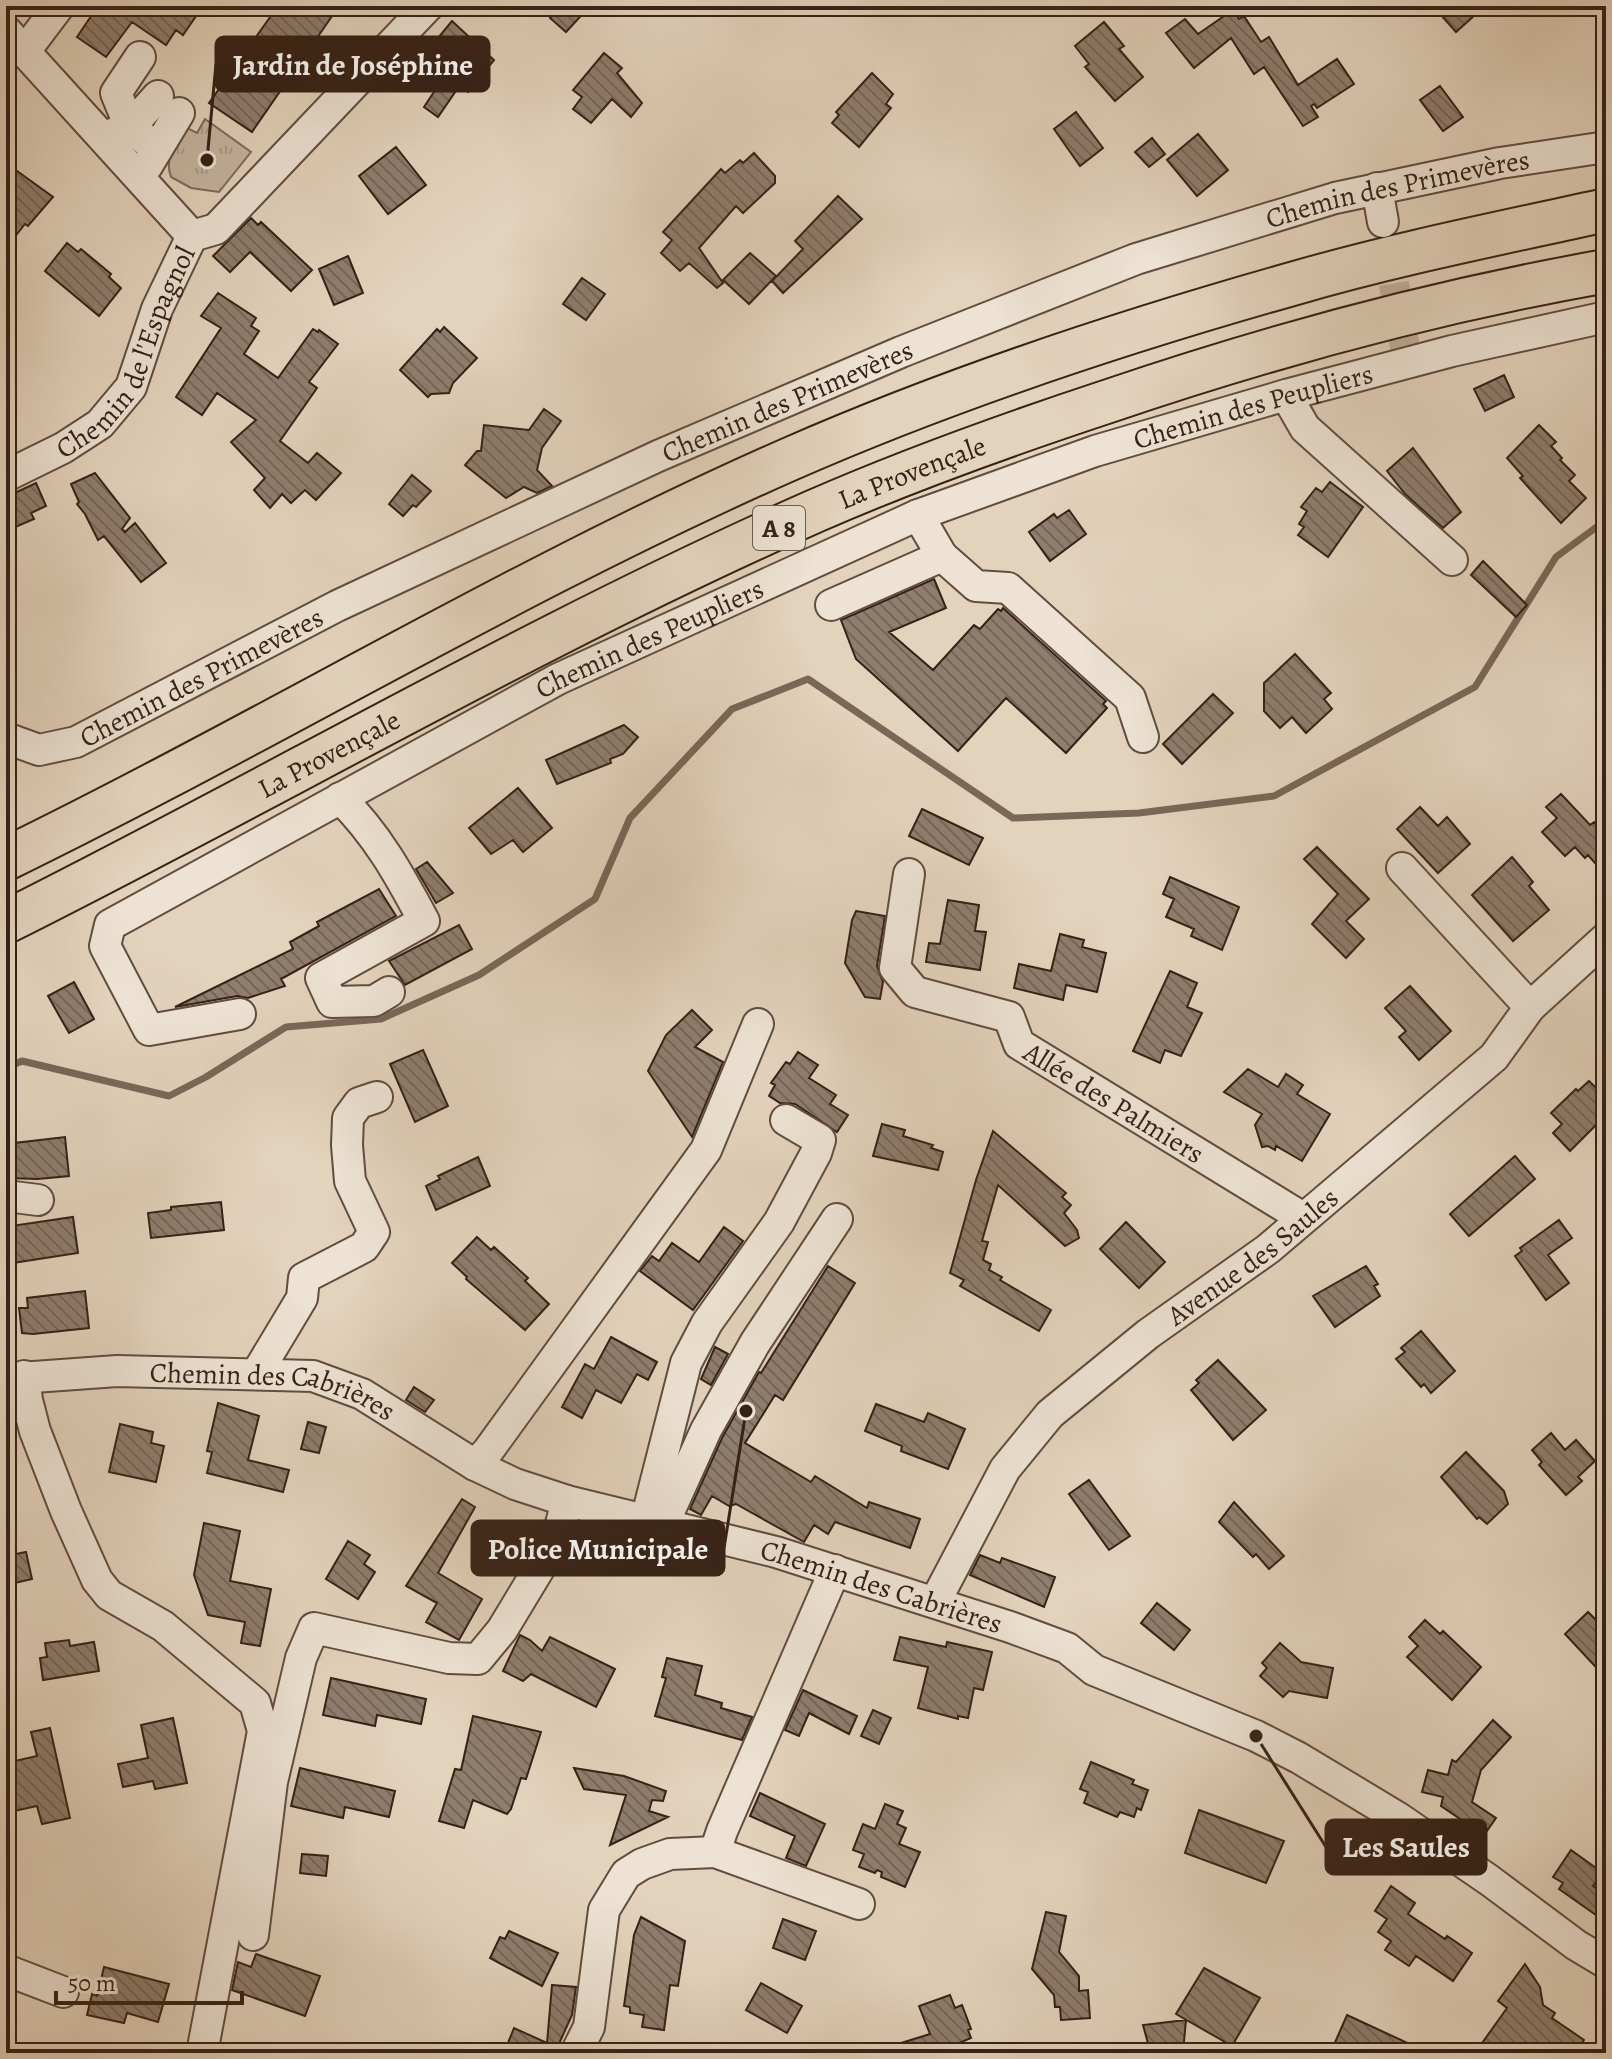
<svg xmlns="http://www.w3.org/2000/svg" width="1612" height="2059" font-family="Alegreya,serif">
	<defs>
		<pattern id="park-tufts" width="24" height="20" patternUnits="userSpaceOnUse" patternTransform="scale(2)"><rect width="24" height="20" fill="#c5b4a0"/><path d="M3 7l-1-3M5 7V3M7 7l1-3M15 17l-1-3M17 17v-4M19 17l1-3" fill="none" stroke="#aa9a89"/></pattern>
		<pattern id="building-back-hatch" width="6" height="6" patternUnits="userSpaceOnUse" patternTransform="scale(2)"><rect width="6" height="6" fill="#8f7d6d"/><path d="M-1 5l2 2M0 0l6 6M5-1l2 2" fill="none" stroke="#766659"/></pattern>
	</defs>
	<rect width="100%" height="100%" fill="#e3d2bc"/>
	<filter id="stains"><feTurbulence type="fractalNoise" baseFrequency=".0025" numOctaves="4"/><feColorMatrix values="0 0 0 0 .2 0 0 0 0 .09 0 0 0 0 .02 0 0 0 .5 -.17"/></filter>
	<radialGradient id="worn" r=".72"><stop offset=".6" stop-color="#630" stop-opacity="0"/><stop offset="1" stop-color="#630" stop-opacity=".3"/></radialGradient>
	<path fill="url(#park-tufts)" stroke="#7d6a5c" stroke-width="2" d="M205,119l46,33 -32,40 -28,-4 -20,-11c-7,-19 4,-33 14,-50l12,6z"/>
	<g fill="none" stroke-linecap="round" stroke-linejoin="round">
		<path stroke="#7a6758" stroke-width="7" d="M6,1068l16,-7 147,35 37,-19 80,-50 95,-8 98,-44 116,-76 35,-81 102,-109 76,-30 205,139 126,-5 135,-17 201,-109 81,-130 50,-37"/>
	</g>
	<path fill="url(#building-back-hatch)" stroke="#352117" stroke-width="2" d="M98,6h105l-20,29 -7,-5 -10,15 -34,-23 -26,35 -29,-20z
		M278,6h61l-87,126 -43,-29z
		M560,6h30l-24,26 -16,-14z
		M1433,6h52l-29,26z
		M1233,10l6,9 5,-3 17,26 8,-5 29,48 39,-26 17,25 -37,24 -3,-4 -3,2 7,11 -15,9 -39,-59 -10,7 -23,-36 -37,30 -28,-35 19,-14 13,15z
		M452,21l42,39 -26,32 -8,-7 -22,32 -14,-10 29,-44 -13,-11 6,-7 -8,-7z
		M1104,22l20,24 -5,3 24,28 -28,24 -30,-34 4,-3 -14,-18z
		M604,53l18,15 -5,5 25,30 -11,14 -19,-18 -21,24 -18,-14 9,-12 -9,-7z
		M872,73l21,21 -7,10 5,4 -32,39 -27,-24 7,-8 -3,-3z
		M1440,86l23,31 -20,14 -23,-31z
		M1076,112l27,36 -23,18 -26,-37z
		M1198,134l30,36 -31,26 -30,-36z
		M1152,138l13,16 -16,13 -14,-15z
		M396,147l30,38 -38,29 -29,-38z
		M754,153l21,23v7l-32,30 -7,-7 -37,42 24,35 -6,5 -28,-25 -9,8 -19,-18 11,-13 -9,-8 58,-63 4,4 15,-13 3,3z
		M6,163l47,34 -25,29 -3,-2 -19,24z
		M838,196l24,23 -79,74 -11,-12 31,-32 -8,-8z
		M251,218l7,7 3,-3 51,48 -21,21 -41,-39 -20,20 -17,-16z
		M67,243l11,9 3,-3 30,25 -2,3 12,11 -22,28 -54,-45z
		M750,253l26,23 -27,28 -26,-24z
		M348,256l15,37 -29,12 -15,-36z
		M582,278l23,16 -19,26 -23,-16z
		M218,293l38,25 -5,8 8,5 -15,23 34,24 35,-49 5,3 1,-2 19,14 -29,38 8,6 -37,53 28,22 9,-10 24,20 -25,27 -11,-10 -14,13 -9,-9 -12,14 -16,-18 11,-12 -34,-36 25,-22 -39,-27 -15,22 -26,-18 45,-69 -20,-12z
		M444,327l33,31 -24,25 -4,10 -18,1 -3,3 -28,-27 37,-41 3,3z
		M1504,375l10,22 -29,14 -11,-22z
		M544,409l17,12 -19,27 -5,22 15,16 -15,7 -13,-6 -18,11 -41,-33 12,-14h4l3,-26 45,5z
		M1539,425l17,17 -5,4 11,12 -2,2 15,15 -6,6 17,17 -25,25 -41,-45 3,-2 -16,-18z
		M1413,448l48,64 -18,16 -38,-34 -18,-23z
		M95,473l35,45 -8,11 3,3 10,-9 31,40 -25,19 -37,-46 -6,4 -13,-26 -8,-10 2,-2 -8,-18z
		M412,475l19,16 -15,16 -3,-2 -10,11 -14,-12z
		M1330,482l33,25 -35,50 -30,-22 6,-8 -5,-3 8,-13 -6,-4 15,-19 6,4z
		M36,483l10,23 -15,7 3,6 -28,12v-34z
		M1069,510l17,24 -36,27 -21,-29 25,-18 3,4z
		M1483,561l44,44 -11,12 -45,-42z
		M934,579l12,29 -57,24 44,38 41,-45 6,4 18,-20 3,2 2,-3 103,93 -3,3 4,4 -41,45 -60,-55 -48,53 -102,-92 -15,-39z
		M1295,654l36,39 -7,6 8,10 -26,24 -14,-16 -12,11 -16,-17v-28z
		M1213,694l20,19 -51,51 -19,-20z
		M624,725l14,12 -15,17 -13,5 1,4 -54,21 -11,-24z
		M518,788l34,40 -29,24 -10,-12 -22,14 -22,-26z
		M1561,794l29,31 4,-3 12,14v17l-11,10 -7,-8 -3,3 -10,-11 -10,9 -23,-24 15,-14 -11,-11z
		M1420,807l18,19 9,-9 23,27 -32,29 -41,-44z
		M922,809l61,29 -14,27 -60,-29z
		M1317,847l52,52 -23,22 18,18 -18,19 -34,-34 26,-30 -34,-35z
		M1512,857l21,25 -4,4 20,24 -36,31 -41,-46z
		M427,862l26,31 -17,10 -20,-34z
		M1170,877l69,30 -17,43 -31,-14 3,-7 -28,-12 8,-18 -11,-5z
		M379,889l17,27 -115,63 4,7 -37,12 -11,-2 -62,11 118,-58 -3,-7 29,-16 -2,-4z
		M948,900l31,5 -4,26 11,1 -6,38 -54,-8 3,-19 11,1z
		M856,911l29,5 -8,50 6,16 -3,17 -15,-2 -20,-34 7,-43z
		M459,925l13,24 -67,36 -16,-24z
		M1060,934l24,6 -2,7 24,6 -9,39 -31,-7 -3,15 -49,-12 5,-24 32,7z
		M1170,971l27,12 -10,24 15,6 -21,43 -16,-6 -5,13 -27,-12z
		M74,982l20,37 -25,14 -21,-37z
		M1410,986l41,45 -32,29 -20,-23 7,-6 -21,-23z
		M692,1010l20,20 -17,17 28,15 -31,75 -44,-66 18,-36z
		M423,1050l25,56 -33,16 -25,-58z
		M798,1052l20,13 -9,13 27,17 -6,9 18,11 -11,17 -42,-28 -15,-1 -11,-7 6,-11 -4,-2 15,-21 4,2z
		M1248,1069l30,18 8,-13 17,11 -6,9 33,20 -28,47 -26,-15 -1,4 -7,-4 -6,1 -7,-22 7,-11 -38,-22z
		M1589,1081l17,17v17l-36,36 -17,-18 9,-9 -11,-11 25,-24 2,2z
		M882,1124l23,6 -2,6 30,9 -2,3 12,4 -5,18 -65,-14z
		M993,1131l73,62 -4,4 9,8 -7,8 13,17 2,8 -14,8 -67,-61 -16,56 6,1 -5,18 8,4 -2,6 13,7 -2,3 51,30 -12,21 -79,-45 4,-6 -14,-7 26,-93z
		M65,1137l4,39 -31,3 -32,-1v-34z
		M1515,1156l20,23 -66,57 -19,-22z
		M478,1157l12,29 -54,24 -10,-24 14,-7 -2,-3z
		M221,1202l3,28 -73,8 -3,-25 23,-3v-3z
		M73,1217l5,36 -72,11v-28h6l-1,-10z
		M1559,1220l13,18 -24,17 21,28 -23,17 -31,-44 7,-5 -2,-3z
		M1126,1222l39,40 -26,26 -39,-39z
		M724,1227l19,14 -50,69 -53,-39 12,-15 7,5 13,-18 27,19z
		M477,1237l14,13 3,-3 34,31 -3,3 24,23 -24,26 -59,-51 1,-2 -15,-14z
		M828,1266l27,17 -72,117 -8,-5 -30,48 66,39 4,-6 52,32 2,-6 51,17 -10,29 -75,-26 -7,12 -14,-9 -10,17 -68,-38 -7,2 -17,-10 -11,19 -11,-6 32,-71 37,-66 2,1z
		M1366,1266l12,18 -4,2 6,10 -45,31 -22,-31z
		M85,1291l4,37 -56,6 -11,-1 -3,-25h9l-1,-10z
		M1421,1331l34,40 -24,22 -7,-9 -3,3 -25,-28 9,-7 -4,-4z
		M611,1337l46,25 -9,18 -11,-6 -16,29 -25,-13 -14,28 -20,-11 23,-43 9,5z
		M715,1347l13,7 -17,31 -10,-6z
		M1218,1360l48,50 -33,30 -42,-50 8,-7 -3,-3z
		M414,1387l20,13 -9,12 -19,-12z
		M218,1403l41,13 -11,44 41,10 -6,22 -76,-19 5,-21 -5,-1z
		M876,1404l48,18 4,-9 37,16 -17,40 -47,-18 1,-5 -37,-15z
		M308,1422l18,5 -7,26 -18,-4z
		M120,1424l33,8 -2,11 13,3 -8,36 -47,-10z
		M1551,1433l14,17 11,-10 19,21 -17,16 4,4 -16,14 -27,-30 3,-3 -10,-12z
		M1466,1452l38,39 4,13 -21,20 -8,-7 -2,2 -36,-42z
		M1089,1480l41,56 -21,14 -40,-56z
		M462,1499l13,8 -37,66 44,26 -23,41 -33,-18 11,-19 -31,-17z
		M1234,1502l50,54 -15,13 -13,-15 -3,3 -34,-35z
		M204,1523l36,8 -10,50 41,8 -11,57 -19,-3 4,-21 -37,-7 -14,-40z
		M348,1541l22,14 -6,9 11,8 -17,27 -32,-20z
		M26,1552l6,27 -26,6v-29z
		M980,1555l20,8 2,-5 53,19 -11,30 -74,-32z
		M1157,1603l33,27 -16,20 -33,-27z
		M1606,1610v68l-41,-44 23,-22 8,8z
		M1425,1620l15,14 3,-3 38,36 -29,33 -45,-43 11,-11 -9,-9z
		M520,1635l10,5 12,11 8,-14 65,32 -19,38 -65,-33 -8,7 -20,-10z
		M900,1637l46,10 1,-5 45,10 -9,38 -9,-2 -6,30 -10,-2v3l-40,-11 10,-41 -34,-7z
		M69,1640l1,6 24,-4 5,29 -56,9 -3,-22 7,-1 -2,-14z
		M1280,1643l21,19 32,6 -6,30 -38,-7 -6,6 -23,-21 7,-8 -5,-5z
		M667,1658l35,8 -7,29 27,8 -1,5 31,9 -10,23 -87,-24 11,-38 -4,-1z
		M331,1678l95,21 -5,25 -44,-9 -2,11 -52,-11z
		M803,1690l54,26 -8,18 -40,-21 -10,23 -14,-6z
		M873,1710l18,8 -12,26 -18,-8z
		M473,1716l68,16 -15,47 -5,-1 -10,31 -4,5 -34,-14 -9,28 -25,-7 16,-52 6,1z
		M173,1718l14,65 -32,6 -2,-8 -30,6 -5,-23 30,-6 -7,-33z
		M1493,1720l18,17 -30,33 -9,32 24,16 -12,17 -43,-29 2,-9 -21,-5 6,-22 20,5 4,-15 4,2z
		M50,1728l20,90 -28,6 -5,-18 -23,5 -8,-34v-14l31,-7 -6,-24z
		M1091,1762l43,18 -2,4 16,6 -7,20 -4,-2 -3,9 -14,-5 -3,5 -33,-14 4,-11 -8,-3z
		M300,1768l95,23 -6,26 -44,-10 -2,11 -52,-12z
		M574,1768l50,8 42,15 -3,10 -11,-1 -3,11 19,6 -58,28 16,-50 -42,-6z
		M760,1793l65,31 -19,42 -20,-8 9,-22 -45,-20z
		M885,1804l18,7 -6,13 9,4 -7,16 21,8 -15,35 -24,-10 1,-5 -5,-2 -2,3 -16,-6 5,-13 -11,-4 10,-26 12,5z
		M1199,1810l85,31 -18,42 -81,-30z
		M1571,1850l32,23 -10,13 13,9v27l-47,-33 4,-6 -10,-6z
		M302,1854l26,2 -2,20 -26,-3z
		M1391,1886l24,17 -7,11 37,25 2,-3 25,17 -19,28 -37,-25 -7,10 -24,-16 6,-9 -13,-9 9,-13 -12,-8z
		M1046,1912l20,4 -7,36 20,24v15l9,-1 2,28 -29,2 -1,-13h-5l-1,-12 -22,-26z
		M641,1917l44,24 -7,45 -8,-1 -6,45 -22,-3 2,-12 -14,-2v-6l-6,-1 10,-71z
		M783,1919l33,12 -11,29 -32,-12z
		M509,1931l49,22 -16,33 -52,-28 10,-21 5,2z
		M256,1954l64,22 -15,40 -73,-26 6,-28 13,5z
		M1525,1964l15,23 3,18 12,8 -3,5 32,22 -8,13h-101l32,-45 -9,-7z
		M104,1967l65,17 -11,38 -31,-9 -3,10 -37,-8 5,-21 5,2z
		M1204,1968l56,30 -28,48 -56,-32z
		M761,1983l41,23 -15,27 -41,-23z
		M552,1985l24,2 -4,28 -15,33 1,5h-54l10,-25 33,15z
		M950,1995l5,13 7,-3 9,24 -3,1 3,8 -35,15h-50l-1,-5 45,-14 -11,-28z
		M1347,2015l82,38h-83l-13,-6z
		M1186,2020l-3,32 -34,-5 -6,-22z"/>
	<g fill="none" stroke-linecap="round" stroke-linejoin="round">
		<path stroke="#c0af9b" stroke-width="30" stroke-dasharray="30 15" stroke-linecap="butt" d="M1386,239l19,108"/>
		<defs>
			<g id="minor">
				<path d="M6,31l186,205"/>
				<path d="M25,51l34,-45"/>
				<path d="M140,57l-24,36 14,34 27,22"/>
				<path d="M115,133l15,-6 28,-31"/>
				<path d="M147,166l32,-53"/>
				<path d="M1377,188l6,34"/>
				<path d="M1286,395l19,33 147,132"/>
				<path id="s1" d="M6,476l57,-28 37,-24 31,-37 26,-78 35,-73 24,-7 212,-223"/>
				<path d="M918,515l24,41 34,30 32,2 122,110 13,39"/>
				<path d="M831,605l111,-49"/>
				<path id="s2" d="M6,738l33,12 37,-8 261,-136 321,-150 243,-104 235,-93 199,-61 165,-35 106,-16"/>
				<path d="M340,798c37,36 60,78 84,123l-103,57 11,24 42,-1 15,-9"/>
				<path d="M1402,868l128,139"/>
				<path id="s3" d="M909,874l-14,94 20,24 94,25 10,27 284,174"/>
				<path id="s4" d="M240,1014l-91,16 -44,-84 5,-21 448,-246 360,-164 177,-64 191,-56 166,-44 154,-34"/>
				<path d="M6,1196l32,4"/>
				<path d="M257,1373l45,-75 2,-20 60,-31 10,-15 -24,-51 -3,-36 1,-27 11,-15 18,-6"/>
				<path d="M24,1376l3,24 8,31 31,80 31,69 12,15 54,31 92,77 8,28 -61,322"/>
				<path id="s5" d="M6,1379l111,-8 196,5 49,18 113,71 40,19 52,17 209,51 234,75 57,21 27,22 162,66 43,22 98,59 92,63 87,65 30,18"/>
				<path d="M475,1465l13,-14 218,-301 52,-126"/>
				<path d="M646,1520l40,-157 21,-40 72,-101 37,-69 4,-13 -34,-20"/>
				<path d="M664,1523l42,-93 49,-87 82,-124"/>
				<path id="s6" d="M935,1602l70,-133 45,-55 98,-80 120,-85 226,-192 36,-50 76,-69"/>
				<path d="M715,1852l7,-21 113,-261"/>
				<path d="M253,1935l19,-153 29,-124 13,-30 135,30 29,1 24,-29 55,-91 10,-38"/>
				<path d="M6,1970l57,22"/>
				<path d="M576,2053l13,-26 15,-117 22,-36 16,-10 28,-10 45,-2 144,52"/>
			</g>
			<g id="highway">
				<path d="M6,859c264,-129 515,-282 784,-400 162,-71 332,-127 502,-175 103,-30 209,-51 314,-74"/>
				<path id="s7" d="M6,922c270,-135 532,-289 809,-411 96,-42 194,-77 294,-110 162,-55 328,-100 497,-130"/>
			</g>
		</defs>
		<use href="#minor" stroke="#604d40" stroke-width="34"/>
		<use href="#highway" stroke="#352117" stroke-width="46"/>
		<use href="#minor" stroke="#ede2d3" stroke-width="30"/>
		<use href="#highway" stroke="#e3d2bc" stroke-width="42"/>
	</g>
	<g text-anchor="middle" stroke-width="6" stroke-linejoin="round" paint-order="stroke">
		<rect fill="#ede2d3" stroke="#6c5b4f" stroke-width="2" x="753" y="506" width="52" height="44" rx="6"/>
		<g font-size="26" font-weight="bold" fill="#352117">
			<text x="779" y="537">A 8</text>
		</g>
		<g font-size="28" fill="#352117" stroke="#ede2d3">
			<text dy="10" stroke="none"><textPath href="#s2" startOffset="1510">Chemin des Primevères</textPath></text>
			<text dy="10" stroke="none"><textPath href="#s1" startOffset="182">Chemin de l'Espagnol</textPath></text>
			<text dy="10" stroke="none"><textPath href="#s2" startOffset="862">Chemin des Primevères</textPath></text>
			<text dy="10" stroke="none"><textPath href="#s4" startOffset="1468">Chemin des Peupliers</textPath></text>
			<text dy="10" stroke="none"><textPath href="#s7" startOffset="1012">La Provençale</textPath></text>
			<text dy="10" stroke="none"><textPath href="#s4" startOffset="820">Chemin des Peupliers</textPath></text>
			<text dy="10" stroke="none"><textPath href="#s2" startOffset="214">Chemin des Primevères</textPath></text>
			<text dy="10" stroke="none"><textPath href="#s7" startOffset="364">La Provençale</textPath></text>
			<text dy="10" stroke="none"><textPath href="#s3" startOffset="364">Allée des Palmiers</textPath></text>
			<text dy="10" stroke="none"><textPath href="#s6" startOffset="478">Avenue des Saules</textPath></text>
			<text dy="10" stroke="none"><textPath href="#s5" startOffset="270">Chemin des Cabrières</textPath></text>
			<text dy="10" stroke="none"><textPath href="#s5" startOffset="918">Chemin des Cabrières</textPath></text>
		</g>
	</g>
	<path fill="none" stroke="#352117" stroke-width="3" d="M207 160L216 64M746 1411L724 1548M1256 1736L1326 1847"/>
	<g fill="#352117" stroke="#ede2d3" stroke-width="3">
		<circle cx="207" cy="160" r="8"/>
		<circle cx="746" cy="1411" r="8"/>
		<circle cx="1256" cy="1736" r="8"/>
	</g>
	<g fill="#352117" stroke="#352117" stroke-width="3">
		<rect x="216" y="37" width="273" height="54" rx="8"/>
		<rect x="472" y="1521" width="252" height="54" rx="8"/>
		<rect x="1326" y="1820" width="160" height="54" rx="8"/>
	</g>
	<g font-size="30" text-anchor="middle" font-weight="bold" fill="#fff">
		<text x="353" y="75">Jardin de Joséphine</text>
		<text x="598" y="1559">Police Municipale</text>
		<text x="1406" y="1857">Les Saules</text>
	</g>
	<rect width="1612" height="2059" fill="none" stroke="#e3d2bc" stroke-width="32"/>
	<rect x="8" y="8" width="1596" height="2043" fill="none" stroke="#352117" stroke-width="4"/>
	<rect x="16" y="16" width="1580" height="2027" fill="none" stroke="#352117" stroke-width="2"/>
	<path d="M56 1991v12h186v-12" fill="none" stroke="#352117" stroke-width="4"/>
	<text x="68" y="1991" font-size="24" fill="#352117" stroke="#ede2d3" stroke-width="6" paint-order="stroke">50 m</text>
	<rect width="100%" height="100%" filter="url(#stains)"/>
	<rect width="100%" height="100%" fill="url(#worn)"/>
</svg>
